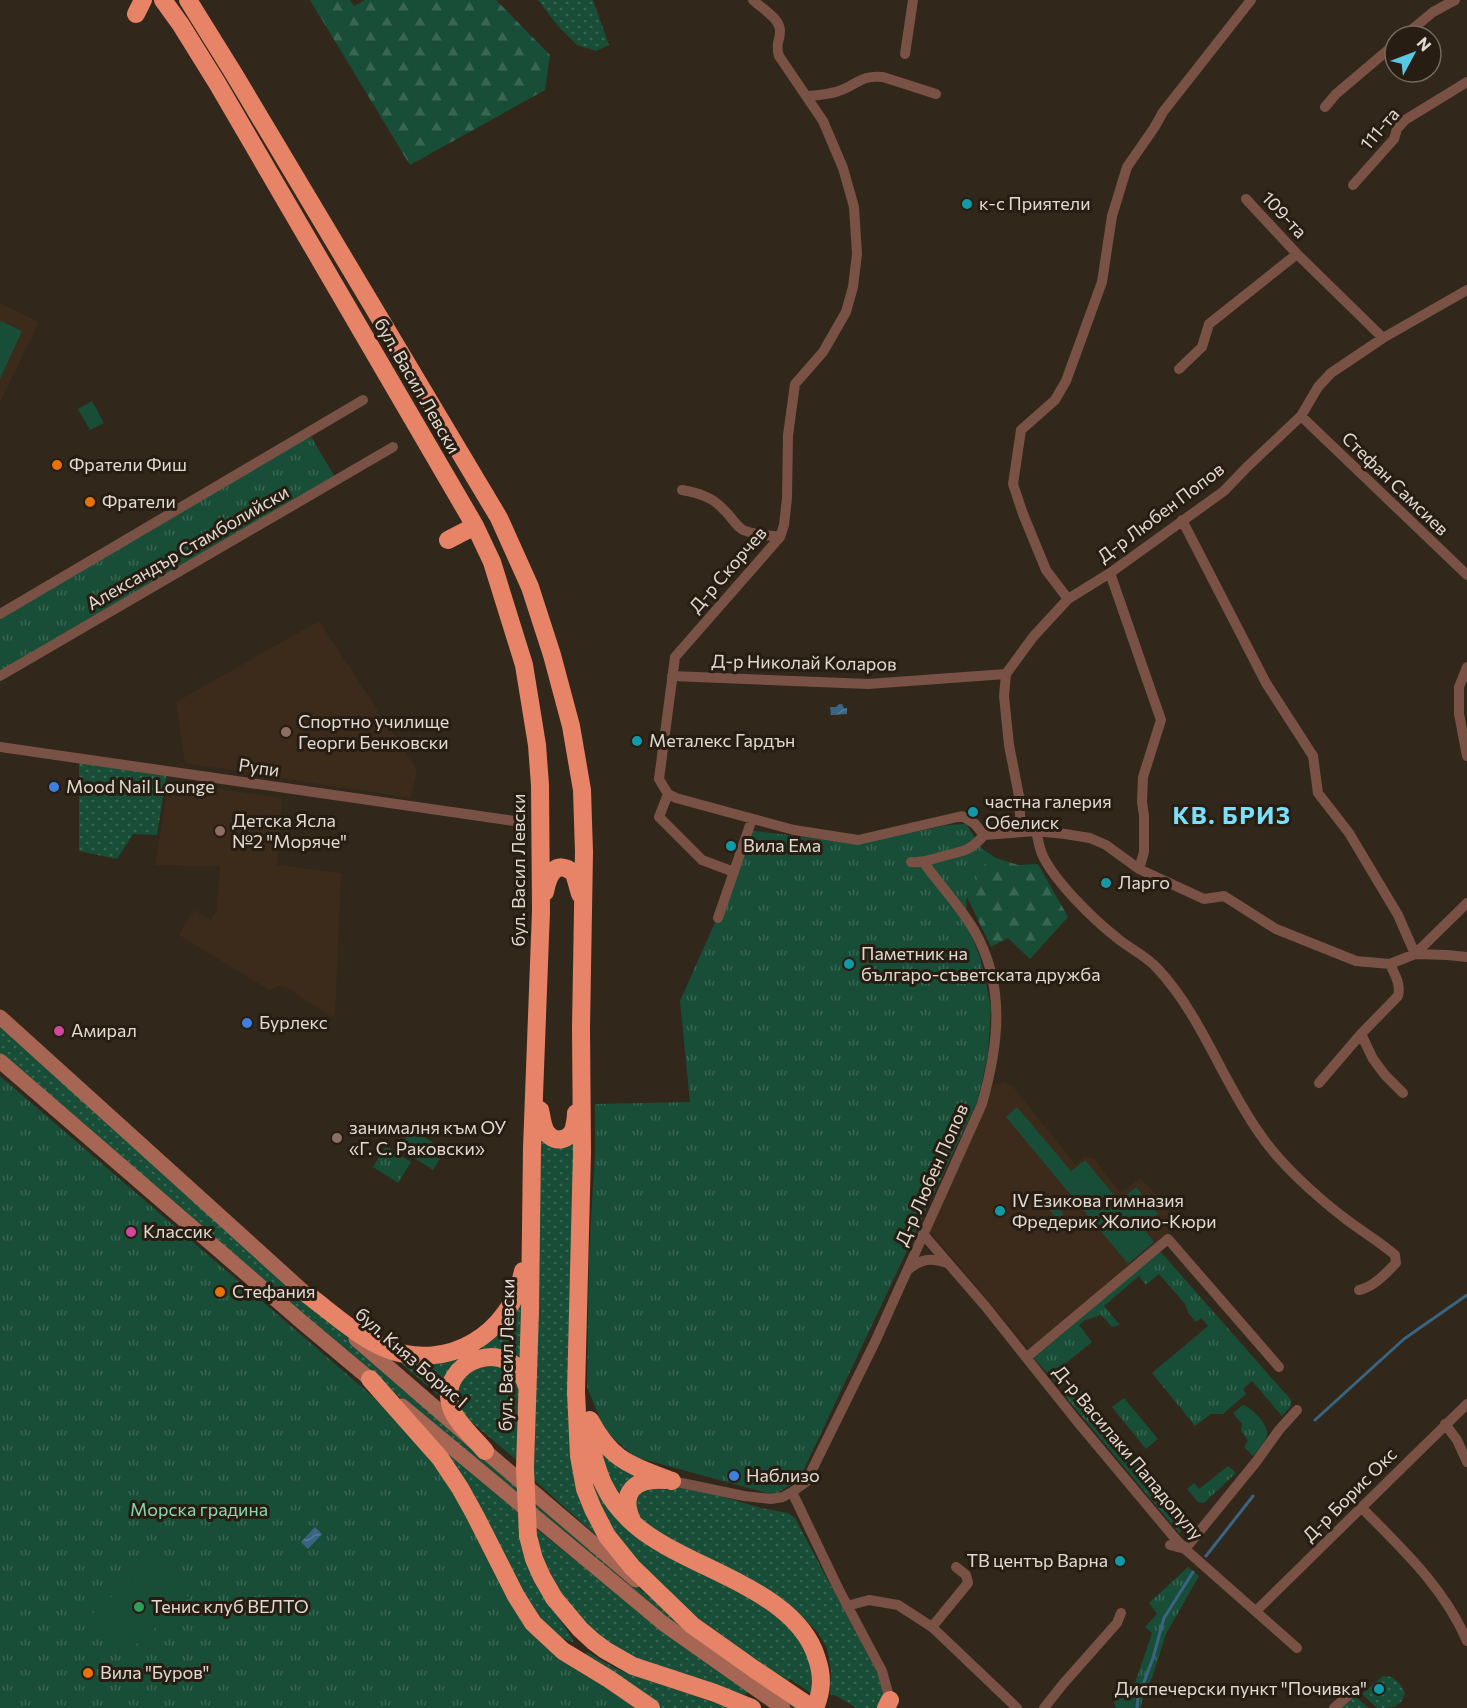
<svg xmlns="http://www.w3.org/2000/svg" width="1467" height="1708" font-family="Commissioner,sans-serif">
	<defs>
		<pattern id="grass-dots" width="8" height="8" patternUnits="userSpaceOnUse" patternTransform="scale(1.5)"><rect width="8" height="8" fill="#184d37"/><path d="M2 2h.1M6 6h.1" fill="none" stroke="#396653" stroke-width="1.8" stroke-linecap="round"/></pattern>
		<pattern id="forest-firs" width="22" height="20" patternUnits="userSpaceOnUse" patternTransform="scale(1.5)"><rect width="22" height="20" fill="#184d37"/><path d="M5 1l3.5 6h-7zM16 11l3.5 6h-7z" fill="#396653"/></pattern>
		<pattern id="park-tufts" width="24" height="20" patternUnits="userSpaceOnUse" patternTransform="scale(1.5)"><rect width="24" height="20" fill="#184d37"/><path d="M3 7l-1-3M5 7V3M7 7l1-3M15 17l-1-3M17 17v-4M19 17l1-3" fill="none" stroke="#396653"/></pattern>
		<pattern id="water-waves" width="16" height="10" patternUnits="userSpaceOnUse" patternTransform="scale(1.5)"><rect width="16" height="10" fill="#3a6483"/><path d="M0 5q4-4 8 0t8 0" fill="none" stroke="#567a94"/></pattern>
	</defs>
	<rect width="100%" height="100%" fill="#32271b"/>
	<path fill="#3c2b1b" d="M0,303l39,19 -39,80z
		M319,621l98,149 -6,28 -226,-35 -9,-61z
		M169,782l113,16 -5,67 64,8 -6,142 -3,2 -45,-29 -8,-2 -10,4 -90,-55 15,-25 17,10 6,-10 3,-44 -65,-1z
		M1005,1082l9,6 61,76 8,-7 10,1 28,35 19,-15 18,18 18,24v8l-147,121 -99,-118 64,-147z"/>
	<path fill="url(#grass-dots)" d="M538,0h55l16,45 -13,6 -19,-6 -19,-19z
		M79,758l88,14 -10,63 -24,-1 -16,25 -38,-8z
		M0,1025l414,373 183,156 88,72 117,82h-9l-58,-38 -43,-31 -288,-238 -404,-347z
		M541,1135l32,4 2,154 23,244 -64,-57z
		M524,1291l-1,74 -38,-15 -3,-3z
		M471,1349l-26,52 -51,-44z
		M488,1360l32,18v85l-58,-49 -4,-6v-27z
		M595,1438l44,37 -21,26z
		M433,1439l89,77 35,99 16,25v2c-15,-3 -26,-17 -37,-28z
		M586,1448l14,45 154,102 56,52 5,49 -25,-17 -3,3 -108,-78 -47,-44 -35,-54z
		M654,1483l56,10 51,15 27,5 7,5 87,164 4,10 -6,16h-23l-19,-11 -8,-3 1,-23 -4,-22 -8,-15 -15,-16 -14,-11 -125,-66 -32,-29 6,-20z
		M537,1529l113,92 99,71 -5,3 -101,-34 -15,-7 -31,-18 -35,-39 -20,-42 -4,-14z
		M588,1652l25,15 14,6 103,35h-72l-73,-54z
		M1383,1676l9,1 8,7 5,9c-4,15 -13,15 -28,15l-15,-14z
		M1351,1693l18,15h-35z"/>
	<path fill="url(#forest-firs)" d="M310,0h40l4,6 11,-6h131l54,55 -5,35 -135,75z
		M981,848l15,10 22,7 20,-1 30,53 -38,42 -22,-21 -17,9 -26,-54z"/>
	<path fill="url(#park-tufts)" d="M310,435l25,42 -335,196v-55z
		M966,824l22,34 -22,42 2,27 12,30 11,50 -3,47 -10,46 -179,380 -25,15 -139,-38 -30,-26 -18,-44 2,-135 6,-99v-49l95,-2 -10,-101 41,-92 27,-79 110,14 90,-19z
		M0,1076l392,337 34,40 35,51 53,104 130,100h-644z
		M386,1146l25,16 -13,21 -25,-16z
		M1160,1251l131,149v6l-9,10 -30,-35 -9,8 3,5 -23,20h-12l-16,12 -43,-53 56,-47 -7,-8 -5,4 -7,-8 -4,-10 -26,-30 -13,11 -7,-9 -35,30 16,19 -8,2 -11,-12 -16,5 -6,5 13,17 -31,25 10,12 -11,9 -26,-30z
		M1076,1385l91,110 -6,11 21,25 -3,2 -115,-138z
		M1124,1398l34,41 -12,10 -34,-42z
		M1243,1405c9,3 26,20 24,30 -2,8 -9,16 -14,21l-9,-9 4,-7 -7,-9 1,-7 -9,-11z
		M1228,1466l8,7 -32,30 -6,-1 -11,-13 7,-6 5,6z
		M1188,1567l11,9 -33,58 -13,41 -11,26 -1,7h-25l-2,-6 7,-9 5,2 6,-3 20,-59 -7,-6 12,-13 -8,-11z"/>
	<path fill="#184d37" d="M1,321l21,10 -22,48v-56z
		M92,401l12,22 -14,7 -12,-21z
		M1017,1107l54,64 14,-11 34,41 17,-14 22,27 -16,13 12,15 -26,22 -122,-147z
		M411,1129l34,21 -12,20 -34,-22z
		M1050,1197l14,17 -7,5 -14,-17z
		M154,1559l35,39 -66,58 -34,-39z"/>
	<path fill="url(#water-waves)" d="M839,704h3l2,4h3v6l-16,1 -1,-8h6z
		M315,1527l7,7 -14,15 -7,-7z"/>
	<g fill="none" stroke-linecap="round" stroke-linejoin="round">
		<path stroke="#3a6483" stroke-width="3" d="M1315,1420l89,-81 63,-44
			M1206,1556l47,-60
			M1137,1708l1,-10 15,-40 11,-40 29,-46"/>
		<path stroke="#795145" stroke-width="10" d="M753,0c8,8 27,18 27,31 0,11 -5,12 -1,25l44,65 20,47 11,39 3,47 -4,33 -7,25 -23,40 -28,32 -7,51 -1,63 -3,27 -4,12 -105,120 -16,122 9,15 8,4 118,32 64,10 104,-24 13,8 9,11
			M1404,36l29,-24 22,-12
			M905,54l8,-54
			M807,96c13,-1 27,-2 39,-8 14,-7 19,-13 37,-11l53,17
			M1325,107l11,-13 59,-50
			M1353,185l41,-46 3,-10 8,-9 62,-38
			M1246,199l51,55
			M1179,369l23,-22 7,-23 88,-70 86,84
			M1301,416l166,159
			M682,490c16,3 31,7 42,20 7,6 11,15 19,20 11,5 25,5 37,7
			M1182,520l84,163 47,73 5,37 31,40 49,82 17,39 52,-51
			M1110,573l51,147 -18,57 -1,25 2,14v36l-5,17
			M1068,599l-22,-29 -23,-56 -10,-30 8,-54 34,-30 11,-19 36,-99 10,-66 15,-49 27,-39 9,-16 88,-112
			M0,614l363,-214
			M1467,667l-8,20v27l8,42
			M0,676l393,-229
			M672,676l196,8 138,-10
			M0,747l514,74
			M668,794l-9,23 43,43 32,12
			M1036,831c2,7 3,16 6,23 12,27 51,65 75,84 12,10 29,18 40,30 45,48 65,113 103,166 20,30 58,64 87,86 16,12 33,22 48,35l1,8c-11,11 -22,24 -37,27
			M1021,832l-2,-36 -10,-51 -5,-49 2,-22 27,-37 35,-38 42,-26 114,-82 23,-24 54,-51 17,-29 13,-14 52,-35 84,-48
			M984,835l52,-4 29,3 25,4 16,7 33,24 65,30 20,-3 52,33 80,32 34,3 25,-10 32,1 20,2
			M911,862c13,1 18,-2 29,-5 21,-6 29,-4 44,-22
			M718,918l34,-99
			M1361,1034l12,25 12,16 18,18
			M1319,1083l42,-49 37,-38c3,-12 -3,-21 -8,-32
			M923,1234l63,73 90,113 97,116 12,13 112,99
			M909,1269c13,-11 23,-11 38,-6
			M1027,1357l141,-118 111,128
			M1445,1424l12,16 10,22
			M672,1481l72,15 27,3 12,-2 9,-5 14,-10 69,-140 107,-238c17,-60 24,-118 -8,-174 -14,-24 -34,-45 -50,-67
			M792,1492l47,98 43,81 8,29
			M1361,1507c40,41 83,80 106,134
			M1170,1545l15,4 71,-87 23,-32 18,-20
			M847,1606l22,-6 29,5 34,22 85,81
			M1256,1611l211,-207
			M932,1627l36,-44 -2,-8 -10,-8
			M1044,1708l19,-24 54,-61 4,-10
			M1334,1708l17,-15"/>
		<path stroke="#a66653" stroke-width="15" d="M0,1017l316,286
			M0,1061l303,262 74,62
			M356,1339l129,112 151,129
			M402,1406l262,218 119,84"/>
		<path stroke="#e78467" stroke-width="18" d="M163,0l18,25 36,58 258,443 17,36 32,103 13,80 3,40 1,126 -9,237 -2,163 -5,157 3,68 6,23 8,18 12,21 26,31 13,12 12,9 28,16 82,27 37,15
			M188,0l46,74 265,444 31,69 22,68 19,71 11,64 2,62 -3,176 1,124 -6,240 3,64 6,33 8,20 14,27 25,31 60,58 62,44 58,39
			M136,14l7,-14
			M448,540l27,-14
			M545,892c3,-16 10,-34 29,-19l6,21
			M540,1110c2,7 2,17 7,23 8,11 23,7 27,-5 1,-5 2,-10 2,-15
			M308,1295c24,18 51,43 79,54 61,23 124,-15 136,-78
			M370,1379l70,79 20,30 15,27 41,81 17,27 30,28 46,28 42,29
			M590,1420c22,42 41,45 82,61
			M586,1428c11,41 15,67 48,96 50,45 162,63 183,135 6,18 5,32 -2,49
			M485,1451c-10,-12 -30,-30 -34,-44 -15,-46 61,-75 76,-20
			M633,1523c-15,-31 2,-45 32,-43
			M886,1708l4,-8"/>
	</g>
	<g fill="#0f9aa8" stroke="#281d12" stroke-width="2">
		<circle cx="967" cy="204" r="6"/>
		<circle cx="637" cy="741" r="6"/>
		<circle cx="973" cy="812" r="6"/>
		<circle cx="731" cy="846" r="6"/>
		<circle cx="1106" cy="883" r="6"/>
		<circle cx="849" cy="964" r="6"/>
		<circle cx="1000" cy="1211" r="6"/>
		<circle cx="1120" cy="1561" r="6"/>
		<circle cx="1379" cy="1689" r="6"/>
	</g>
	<g fill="#e8710a" stroke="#281d12" stroke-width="2">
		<circle cx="57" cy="465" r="6"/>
		<circle cx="90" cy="502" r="6"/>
		<circle cx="220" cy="1292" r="6"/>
		<circle cx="88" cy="1673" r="6"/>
	</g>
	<g fill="#8d6e63" stroke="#281d12" stroke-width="2">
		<circle cx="286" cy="732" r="6"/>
		<circle cx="220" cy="831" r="6"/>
		<circle cx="337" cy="1138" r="6"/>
	</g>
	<g fill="#3f7fe0" stroke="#281d12" stroke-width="2">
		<circle cx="54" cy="787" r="6"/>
		<circle cx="247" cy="1023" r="6"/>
		<circle cx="734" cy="1476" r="6"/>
	</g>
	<g fill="#d1479c" stroke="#281d12" stroke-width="2">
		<circle cx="59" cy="1031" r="6"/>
		<circle cx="131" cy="1232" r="6"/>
	</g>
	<circle fill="#2e9e5b" stroke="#281d12" stroke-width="2" cx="139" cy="1607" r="6"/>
	<g text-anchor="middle" stroke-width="6" stroke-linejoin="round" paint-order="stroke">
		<g font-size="18" fill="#e1dad2" stroke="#281d12">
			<text transform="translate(1380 129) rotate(-49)" y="6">111-та</text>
			<text transform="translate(1284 215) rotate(47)" y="6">109-та</text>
			<text transform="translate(417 386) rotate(60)" y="6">бул. Васил Левски</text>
			<text transform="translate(1395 484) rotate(44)" y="6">Стефан Самсиев</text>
			<text transform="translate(1161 513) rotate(-37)" y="6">Д-р Любен Попов</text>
			<text transform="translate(188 548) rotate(-30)" y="6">Александър Стамболийски</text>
			<text transform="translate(728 570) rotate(-49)" y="6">Д-р Скорчев</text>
			<text transform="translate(804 663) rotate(1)" y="6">Д-р Николай Коларов</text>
			<text transform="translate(259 768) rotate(8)" y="6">Рупи</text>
			<text transform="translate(519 870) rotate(-90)" y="6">бул. Васил Левски</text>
			<text transform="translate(932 1175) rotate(-66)" y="6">Д-р Любен Попов</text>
			<text transform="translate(507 1355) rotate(-89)" y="6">бул. Васил Левски</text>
			<text transform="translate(411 1358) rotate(41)" y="6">бул. Княз Борис I</text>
			<text transform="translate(1128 1453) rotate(50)" y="6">Д-р Василаки Пападопулу</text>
			<text transform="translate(1350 1495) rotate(-45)" y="6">Д-р Борис Окс</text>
		</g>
		<g font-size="18" fill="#e1dad2" stroke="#281d12" text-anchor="start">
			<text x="979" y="210">к-с Приятели</text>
			<text x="69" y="471">Фратели Фиш</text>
			<text x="102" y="508">Фратели</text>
			<text x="298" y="728">Спортно училище<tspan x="298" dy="21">Георги Бенковски</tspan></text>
			<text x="649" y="747">Металекс Гардън</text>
			<text x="66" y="793">Mood Nail Lounge</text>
			<text x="985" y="808">частна галерия<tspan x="985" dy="21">Обелиск</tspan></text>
			<text x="232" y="827">Детска Ясла<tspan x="232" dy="21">№2 "Моряче"</tspan></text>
			<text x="743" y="852">Вила Ема</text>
			<text x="1118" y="889">Ларго</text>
			<text x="861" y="960">Паметник на<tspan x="861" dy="21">българо-съветската дружба</tspan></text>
			<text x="259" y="1029">Бурлекс</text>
			<text x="71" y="1037">Амирал</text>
			<text x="349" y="1134">занималня към ОУ<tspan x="349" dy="21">«Г. С. Раковски»</tspan></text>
			<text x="1012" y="1207">IV Езикова гимназия<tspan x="1012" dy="21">Фредерик Жолио-Кюри</tspan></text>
			<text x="143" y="1238">Классик</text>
			<text x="232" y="1298">Стефания</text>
			<text x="746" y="1482">Наблизо</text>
			<text x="1108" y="1567" text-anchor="end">ТВ център Варна</text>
			<text x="151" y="1613">Тенис клуб ВЕЛТО</text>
			<text x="100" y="1679">Вила "Буров"</text>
			<text x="1367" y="1695" text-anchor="end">Диспечерски пункт "Почивка"</text>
		</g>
		<g font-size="18" fill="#86d9b1" stroke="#281d12">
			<text x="199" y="1516">Морска градина</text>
		</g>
		<g font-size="24" font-weight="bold" letter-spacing="1.5" fill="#7adff7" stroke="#281d12">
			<text x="1232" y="824">КВ. БРИЗ</text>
		</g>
	</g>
	<g transform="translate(1413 54) rotate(49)"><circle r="28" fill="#281d12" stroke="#72695f" stroke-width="1.5"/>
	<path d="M0-4.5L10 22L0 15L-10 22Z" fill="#58c9e3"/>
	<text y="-9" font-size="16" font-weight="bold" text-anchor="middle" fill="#e1dad2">N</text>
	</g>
</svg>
